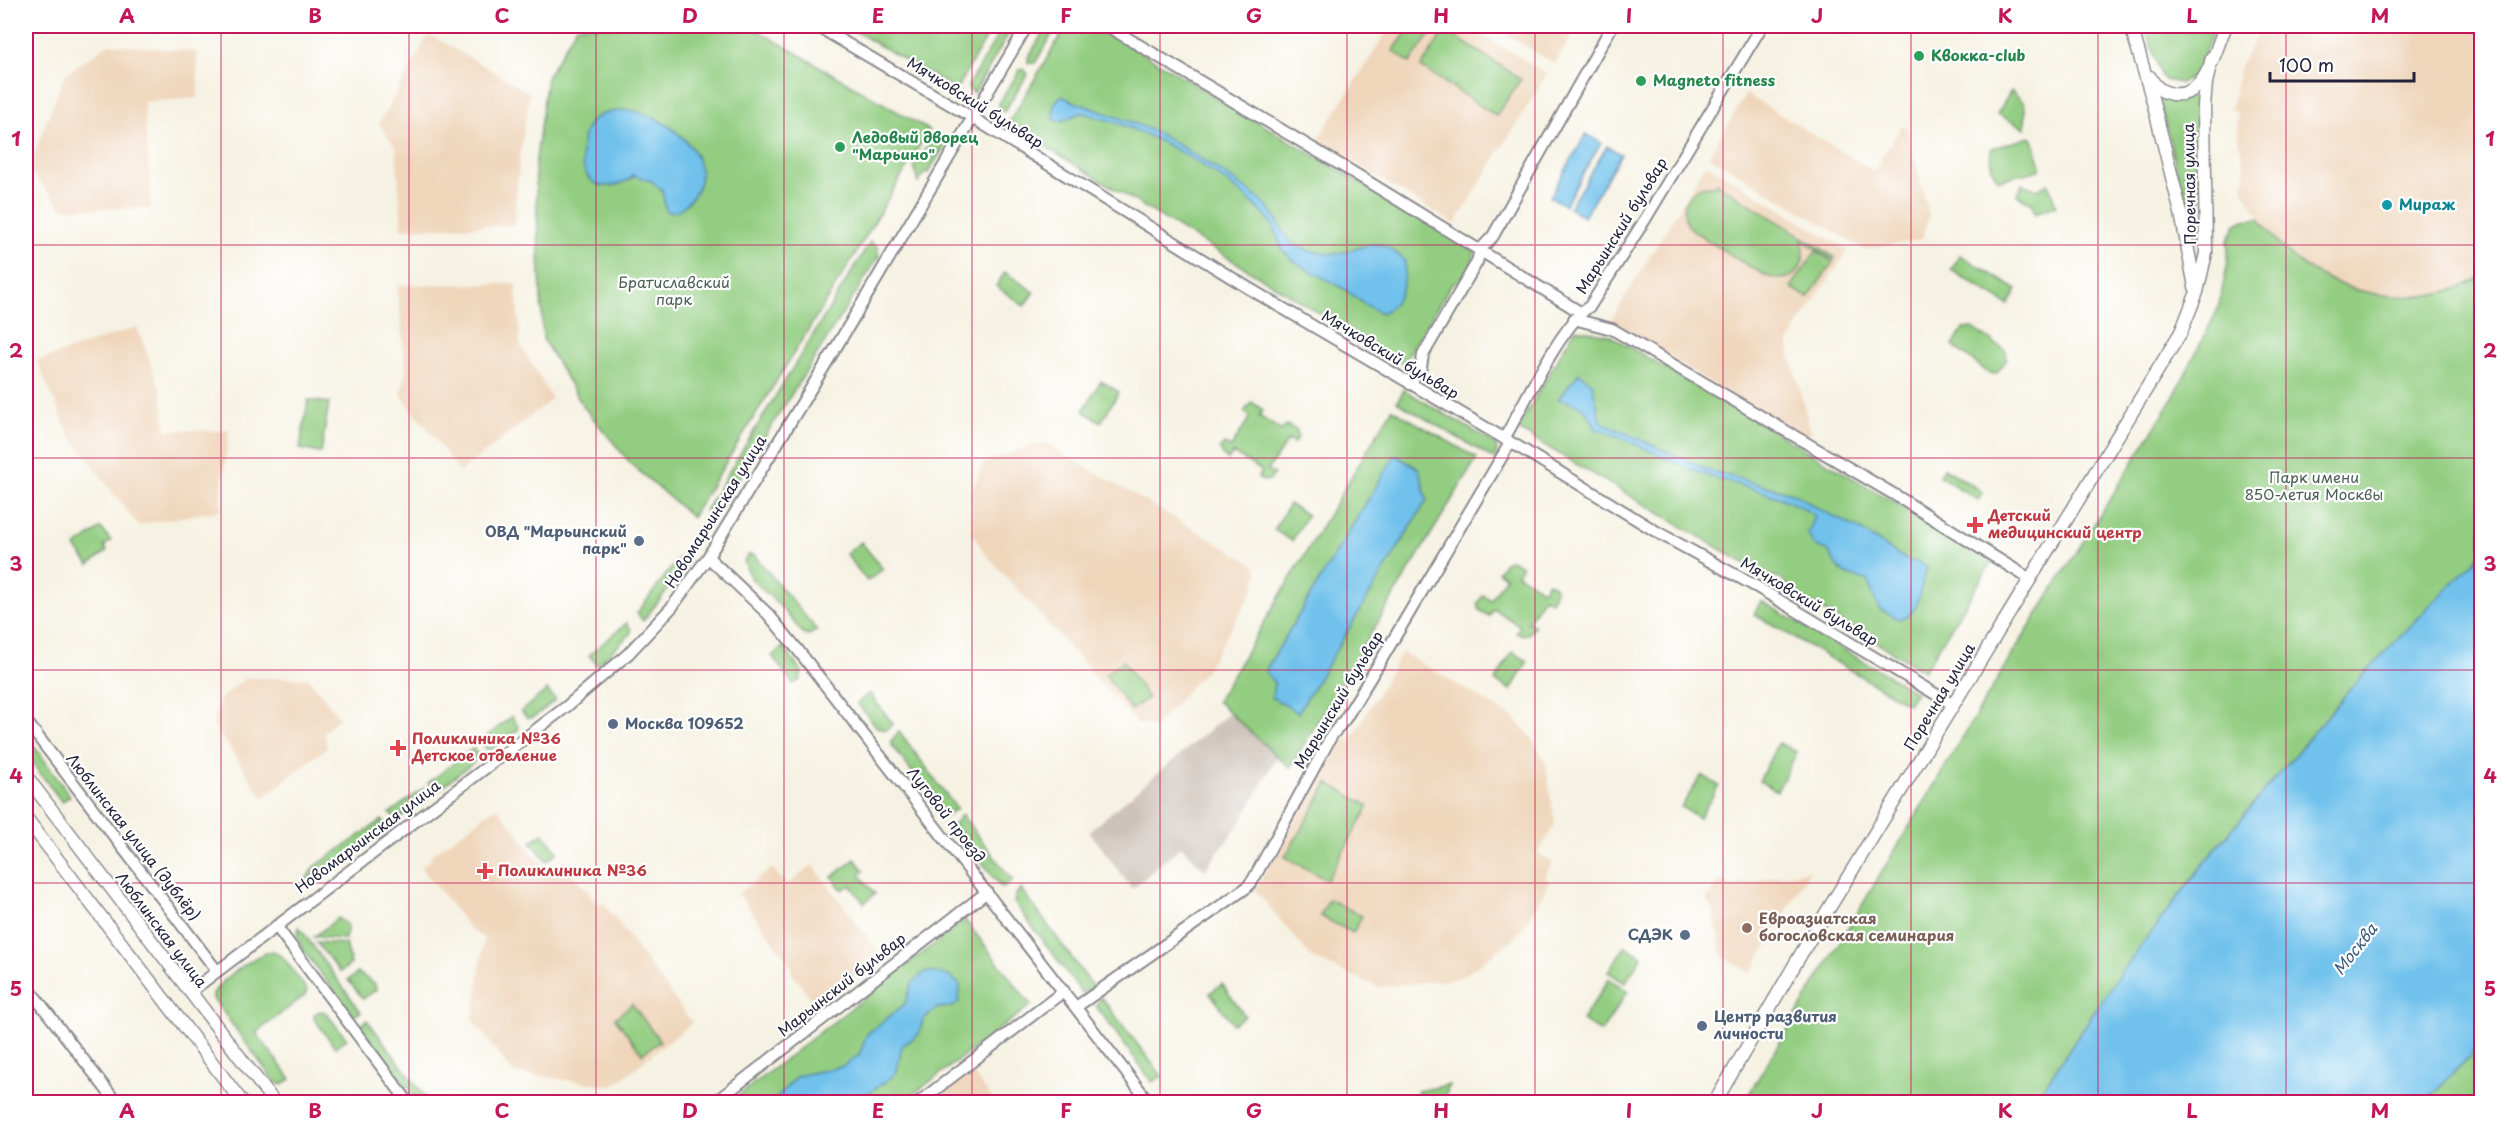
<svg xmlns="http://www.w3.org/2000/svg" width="2507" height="1128" font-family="'Playpen Sans',sans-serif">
	<rect width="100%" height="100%" fill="#fff"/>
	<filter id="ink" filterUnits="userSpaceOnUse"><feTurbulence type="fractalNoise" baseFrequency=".0167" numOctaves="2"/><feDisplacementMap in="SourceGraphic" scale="12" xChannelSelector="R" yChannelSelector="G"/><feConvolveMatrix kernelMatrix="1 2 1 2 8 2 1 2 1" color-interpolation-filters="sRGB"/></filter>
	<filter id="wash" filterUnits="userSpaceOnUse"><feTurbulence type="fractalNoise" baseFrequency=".008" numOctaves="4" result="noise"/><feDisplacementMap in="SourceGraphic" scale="24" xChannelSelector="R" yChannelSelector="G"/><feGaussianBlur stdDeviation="1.35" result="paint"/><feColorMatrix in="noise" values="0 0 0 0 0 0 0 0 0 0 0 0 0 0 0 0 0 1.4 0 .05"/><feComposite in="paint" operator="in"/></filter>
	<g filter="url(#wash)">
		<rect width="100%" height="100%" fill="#f6f2e3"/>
		<path fill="#efd6bb" d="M1390,26h78l79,48 -92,150 -138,-83z
			M1492,26h86l-23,38z
			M2262,26h219v251l-9,6 -32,10 -42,3 -29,-3 -22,-6 -34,-15 -37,-31 -33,-50 2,-22 -7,-32 -1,-25 -6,-2 9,-44z
			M428,36l6,1 96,56 -10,59 -6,73 -112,4 -6,-81 -17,-24z
			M109,44l88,8 1,46 -54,4 7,106 -88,1 -35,-40 37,-95z
			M1746,94l128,77 28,-46 4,2 23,88 -7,24 -57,11 -156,-94z
			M1706,164l142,86 -52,78 -7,15v6l22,83 -6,8 -195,-118z
			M516,284l4,60 32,55 -92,73 -59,-78 5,-21 -9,-88z
			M137,327l24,64 5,39 63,1 -9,72 2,7 -84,15 -69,-91 -32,-73z
			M1047,444l208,121 3,9 -5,17 -46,77 -53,60 -17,-5 -154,-172 -11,-19 -1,-38 12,-30 45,-18z
			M1402,652l112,66 16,18 15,24 10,64 -17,29 14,9 -7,15 4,4 -20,39 -15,19 -50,36 -15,5 -71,7 -66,-29 -57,-68 52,-94 36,-59 7,4z
			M246,678h62l32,40 -16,14 3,15 -64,51 -50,-74 8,-26z
			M497,807l53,67 13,-11 36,42 4,-3 89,121 -79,63 -100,-13 -40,-53 11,-82 -12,-7 -51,-64 9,-7 4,-7z
			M813,865l68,90 -63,48 -8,-6 -19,-25 1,-5 -54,-74 34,-25 15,17z
			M1810,870l-59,103 -29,-17 -9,-46 -7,-10 14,-20 11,6z
			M971,1071l24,31h-65l6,-4z"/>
		<path fill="#cdc2b9" d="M1233,710l45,45 -38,68 -35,47 -24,-24 -49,43 -43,-58z"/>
		<path fill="#93cd81" stroke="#5a785e" stroke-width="1.5" d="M577,26h173l179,104 -75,126 -162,261 -60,-52 -49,-59 -40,-67 -8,-173 12,-89z
			M846,26h147l-37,64z
			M1003,26h10l-39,67 -5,-4 -1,-3z
			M1047,26h10l-22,37h-7v-5z
			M1066,26h31l378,225c-2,15 -11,27 -24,34l-48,79 -395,-240z
			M1411,26h15l7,4 -23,33 -17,-12z
			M2144,26h71l-19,49 -15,8 -16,-3 -4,-5z
			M1445,30l76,49 -25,37 -75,-49z
			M1023,68l5,6 -24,38 -5,-4v-5l21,-33z
			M2011,91c18,13 14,16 14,37l-28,-14z
			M2197,93l4,141 -2,6 -3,1 -3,-2 -34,-141 24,1z
			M935,133l11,7v4l-18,29 -3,-1 -7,11 -4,-16z
			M2030,137l3,3 8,26 -1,4 -41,10c-7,-6 -11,-23 -7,-32z
			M1716,183l119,74 -1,3 -32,-20c6,21 -4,43 -29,38 -10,-2 -80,-45 -85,-53 -6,-9 -5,-22 2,-30 6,-8 16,-10 25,-9z
			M2048,183l8,23 -21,7 -3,-10 -15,-8 5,-11 16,6z
			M2259,218c15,21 32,42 55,54 50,28 117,35 167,5v277l-124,127 -148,176 -85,111 -90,134h-290l268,-447 160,-255 46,-91 10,-47v-21l7,-16 9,-5z
			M870,242l7,5 2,9 -165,261 -9,-6z
			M1816,251l17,11 -25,36 -17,-11z
			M1960,255l57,35 -9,15 -57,-35z
			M1005,272l29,20 -10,14 -28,-20z
			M1972,328l34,23 1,8 -11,15 -7,-1 -36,-27 10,-17z
			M1575,329l34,6 384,225 -69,111 -132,-79 -10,-13 -23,-7 -242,-143z
			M1101,381l18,11 -18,30 -18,-11z
			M1404,390l92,54 1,9 -3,6 -97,-57z
			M308,400l21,3 -8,50 -21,-4z
			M1252,402l11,8 -4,6 23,15 4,-6 11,5 1,7 -4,6 -6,-3 -20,30 6,4 -4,6 -7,1 -5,-3 4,-7 -29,-18 -5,7 -5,-4 -3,-7 4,-5 7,3 19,-30 -6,-5z
			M1392,409l85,49 -187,310 -73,-67z
			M1944,468l39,24 -5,8 -39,-24z
			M1289,504l18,11 -15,26 -18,-11z
			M101,528l10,13 -7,5 3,5 -18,14 -14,-18z
			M861,542l22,27 -16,12 -21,-27z
			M748,555h6l63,75 -8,5 -6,-2 -23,-27 -29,-28 -7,-16z
			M679,558l7,8 -43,55 -6,-8z
			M1511,560l11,6 -5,8 26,16 5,-8 7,4 1,6 -5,9 -7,-4 -16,25 7,4 -5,7 -7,3 -7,-3 4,-7 -26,-17 -5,7 -10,-6 -2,-6 6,-9 8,5 15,-23 -8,-5 7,-10z
			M1761,601l155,91 -8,12 -154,-90z
			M627,623l4,7 -1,4 -33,31 -8,-10z
			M783,647l19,25 -2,8 -7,4 -21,-28z
			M1512,652l16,9 -17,29 -16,-9z
			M1123,661l25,37 -17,12 -26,-36z
			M547,690l9,10 -22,17 -7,1 -6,-7z
			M869,693l24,31 -7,6 -9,-3 -20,-24z
			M512,716l7,13 -27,20 -5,1 -7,-8z
			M899,731l58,78 -10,6 -5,-3 -51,-68v-3z
			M26,735l44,61 -8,6 -36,-47z
			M1778,743l19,9 -20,39 -18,-10z
			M473,748l4,6 -2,7 -38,30 -3,-1 -6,-7z
			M1702,775l17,11 -20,32 -18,-11z
			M1328,783l41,23 -42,74 -42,-23z
			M424,788l5,7 -1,3 -29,20 -4,1 -5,-6z
			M962,815l51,66 -7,5 -5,1 -48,-62z
			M382,820l3,4 -2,8 -42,32 -7,-4 -31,25 10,-17z
			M543,833l15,19 -11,9 -16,-19z
			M855,859l9,12 -4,4 15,19 -11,9 -14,-18 -8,5 -10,-13z
			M1021,889l73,99 -12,5 -68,-91 2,-8z
			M1329,899l33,17 -9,17 -33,-17z
			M338,918l10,8 -3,13 -31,-2z
			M965,920l66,85 -128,97h-173z
			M299,927l62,85 -8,4 -50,-66 -6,-14z
			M316,942l30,2 5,20 -11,8z
			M1625,946l17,10 -17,27 -17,-11z
			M273,951l10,6 24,33 -2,5 -49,38 35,46 -10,6 -7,-4 -62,-84c3,-14 47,-45 61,-46z
			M358,973l17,11 1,6 -13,9 -15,-19z
			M1609,979l19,12 -27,41 -19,-12z
			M1222,984l23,32 -12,8 -23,-31z
			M1101,997l61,79 -10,6 -56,-76z
			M632,1004l28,37 -18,13 -27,-36z
			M320,1011l5,1 22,27 -12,8 -21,-28v-4z
			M367,1020l62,82h-11l-58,-76z
			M2481,1036v66h-57l46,-46z
			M1449,1085l-5,17h-20l-7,-11z"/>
		<path fill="#70c1ec" stroke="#497294" stroke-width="1.5" d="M1061,96c32,15 67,22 98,38 30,16 58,35 86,54 10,7 19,15 27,24 10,13 11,28 27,35 12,5 27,8 40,6 31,-6 39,-20 66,8 0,21 -2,41 -23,52 -14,-4 -26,-16 -38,-24 -19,-12 -43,-20 -59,-36 -8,-9 -7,-23 -15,-32 -39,-44 -114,-88 -170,-103 -5,-1 -13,-5 -18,-5 -9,1 -15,9 -25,8l-3,-2v-15z
			M627,110c41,4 102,54 59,94 -6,6 -12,10 -20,7l-4,-21 -11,-9 -19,-6v3c-28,16 -50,8 -50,-26 0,-11 2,-23 10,-31 8,-9 24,-10 35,-11z
			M1586,134l15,9 -36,62 -15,-8z
			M1607,146l14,8 -37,63 -15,-9z
			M1579,373l13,10 9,39 107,48 87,24 22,14 40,20 53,34 6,-1 11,6 -11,40 -9,10 -9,2 -19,-10 -12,-29c-22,-4 -30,-9 -38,-29l-16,-6 -5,-12 7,-17c-35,-24 -73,-28 -112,-42 -32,-12 -62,-28 -93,-41l-14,-4c-9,-23 -14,-24 -38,-30z
			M1395,455l24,14 8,31 -129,213 -26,-16 2,-14 -9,-12z
			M2481,554l1,482 -12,20 -46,46h-390l90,-134 85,-111 148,-176z
			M925,972c15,1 25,2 35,13l-1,17 -7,5 -15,1 -14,12 -4,14 -17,12 -5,25 -4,5 -37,26h-83l24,-26 46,-10 16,-11 8,-21 38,-30 7,-21z"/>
	</g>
	<g filter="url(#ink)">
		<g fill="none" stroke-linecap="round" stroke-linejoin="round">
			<defs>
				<path id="minor" d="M817,26l156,92 277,171 272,160 135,83 100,55 195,117
					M1107,26l247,147 226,139
					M1574,319l38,10 283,166 135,84
					M1410,384l11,-17 2,-12 54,-93 3,-12 13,-14 119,-210
					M1504,439c19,-33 57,-114 86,-133l56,-88 116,-192
					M708,557l60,57 30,36 351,452
					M26,721l191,250
					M276,926l132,176
					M26,985l90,117
					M190,992l376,-285 62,-53 44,-47 36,-50 130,-213 189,-318
					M1076,1007l170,-119 7,-8 79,-145 13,-16 38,-62 127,-214
					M715,1102l272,-210
					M919,1102l145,-111"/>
				<path id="major" d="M2131,26l21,72 29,115 14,74
					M2150,77c5,10 11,15 22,17 36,5 42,-45 54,-68
					M26,776l248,326
					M26,818l216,284
					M1715,1102l86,-148 380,-622 16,-40 9,-39 -2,-147 2,-23 6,-26"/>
			</defs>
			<use href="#minor" stroke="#8c8a8f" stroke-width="14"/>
			<use href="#major" stroke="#8c8a8f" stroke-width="15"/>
			<use href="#minor" stroke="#fff" stroke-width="10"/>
			<use href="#major" stroke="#fff" stroke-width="12"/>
		</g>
	</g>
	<path fill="none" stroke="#c2185b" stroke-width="1.5" stroke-opacity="0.55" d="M221,26v1076M409,26v1076M596,26v1076M784,26v1076M972,26v1076M1160,26v1076M1347,26v1076M1535,26v1076M1723,26v1076M1911,26v1076M2098,26v1076M2286,26v1076M26,245h2456M26,458h2456M26,670h2456M26,883h2456"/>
	<g fill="#2e9e5b" stroke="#fff" stroke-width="2">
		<circle cx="1919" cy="56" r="6"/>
		<circle cx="1641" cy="81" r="6"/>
		<circle cx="840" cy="147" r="6"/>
	</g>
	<circle fill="#0f9aa8" stroke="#fff" stroke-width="2" cx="2387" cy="205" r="6"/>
	<g fill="#e0444e" stroke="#fff" stroke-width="2">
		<path d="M1972 516h6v6h6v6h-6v6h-6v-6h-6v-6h6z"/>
		<path d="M395 739h6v6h6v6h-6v6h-6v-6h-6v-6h6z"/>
		<path d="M482 862h6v6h6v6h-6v6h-6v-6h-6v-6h6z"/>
	</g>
	<g fill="#5c6f8a" stroke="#fff" stroke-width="2">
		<circle cx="639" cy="541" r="6"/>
		<circle cx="613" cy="724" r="6"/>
		<circle cx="1685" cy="935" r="6"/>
		<circle cx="1702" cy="1026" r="6"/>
	</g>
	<circle fill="#8d6e63" stroke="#fff" stroke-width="2" cx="1747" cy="928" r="6"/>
	<g text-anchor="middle" stroke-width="4.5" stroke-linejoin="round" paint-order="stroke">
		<g font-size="15" font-weight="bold" fill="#27864d" stroke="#fff" text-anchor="start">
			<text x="1931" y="61">Квокка-club</text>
			<text x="1653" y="86">Magneto fitness</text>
			<text x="852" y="143">Ледовый дворец<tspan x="852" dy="17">"Марьино"</tspan></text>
		</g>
		<g font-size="15" fill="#22223b" stroke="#fff">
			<text transform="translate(975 103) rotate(32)" y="5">Мячковский бульвар</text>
			<text transform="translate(2190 184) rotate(-91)" y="5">Поречная улица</text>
			<text transform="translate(1622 226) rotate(-58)" y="5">Марьинский бульвар</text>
			<text transform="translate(1390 355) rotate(31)" y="5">Мячковский бульвар</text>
			<text transform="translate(716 512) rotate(-58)" y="5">Новомарьинская улица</text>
			<text transform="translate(1809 602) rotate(31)" y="5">Мячковский бульвар</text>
			<text transform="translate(1940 697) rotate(-59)" y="5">Поречная улица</text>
			<text transform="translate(1339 700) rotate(-59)" y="5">Марьинский бульвар</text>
			<text transform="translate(946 815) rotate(52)" y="5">Луговой проезд</text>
			<text transform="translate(133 837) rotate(52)" y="5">Люблинская улица (дублёр)</text>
			<text transform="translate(368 837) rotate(-37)" y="5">Новомарьинская улица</text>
			<text transform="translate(161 930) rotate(53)" y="5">Люблинская улица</text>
			<text transform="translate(842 985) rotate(-38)" y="5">Марьинский бульвар</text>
		</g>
		<g font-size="15" font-weight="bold" fill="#0d838f" stroke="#fff" text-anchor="start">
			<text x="2399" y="210">Мираж</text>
		</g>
		<g font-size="15" fill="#4a5e54" stroke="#fff">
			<text x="674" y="288">Братиславский<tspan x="674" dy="17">парк</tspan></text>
			<text x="2314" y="483">Парк имени<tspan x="2314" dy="17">850-летия Москвы</tspan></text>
		</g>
		<g font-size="15" font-weight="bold" fill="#be3a42" stroke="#fff" text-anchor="start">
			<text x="1988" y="521">Детский<tspan x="1988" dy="17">медицинский центр</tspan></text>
			<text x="412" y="744">Поликлиника №36<tspan x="412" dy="17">Детское отделение</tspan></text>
			<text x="498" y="876">Поликлиника №36</text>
		</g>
		<g font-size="15" font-weight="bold" fill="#4e5e75" stroke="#fff" text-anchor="end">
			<text x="627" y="537">ОВД "Марьинский<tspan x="627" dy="17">парк"</tspan></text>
			<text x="625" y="729" text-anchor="start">Москва 109652</text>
			<text x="1673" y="940">СДЭК</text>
			<text x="1714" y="1022" text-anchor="start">Центр развития<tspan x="1714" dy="17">личности</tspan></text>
		</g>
		<g font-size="15" font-weight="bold" fill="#785e54" stroke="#fff" text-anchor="start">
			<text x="1759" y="924">Евроазиатская<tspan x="1759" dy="17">богословская семинария</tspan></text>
		</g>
		<g font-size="16" font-style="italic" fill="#3d5a79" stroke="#fff">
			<text transform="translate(2355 949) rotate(-52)" y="6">Москва</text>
		</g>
	</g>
	<rect width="2507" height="1128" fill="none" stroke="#fff" stroke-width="66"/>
	<path d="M2270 72v9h144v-9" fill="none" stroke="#22223b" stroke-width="3"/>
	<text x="2279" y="72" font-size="18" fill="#22223b" stroke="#ffffff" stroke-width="4.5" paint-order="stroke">100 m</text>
	<rect x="33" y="33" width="2441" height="1062" fill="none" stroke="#c2185b" stroke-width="2"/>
	<g font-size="20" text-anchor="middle" font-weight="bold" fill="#c2185b">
		<text x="127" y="23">A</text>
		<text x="315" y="23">B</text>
		<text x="502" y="23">C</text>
		<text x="690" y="23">D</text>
		<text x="878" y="23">E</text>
		<text x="1066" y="23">F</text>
		<text x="1254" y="23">G</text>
		<text x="1441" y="23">H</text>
		<text x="1629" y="23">I</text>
		<text x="1817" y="23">J</text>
		<text x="2005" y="23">K</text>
		<text x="2192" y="23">L</text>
		<text x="2380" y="23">M</text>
		<text x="16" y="146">1</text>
		<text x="2490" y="146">1</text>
		<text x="16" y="358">2</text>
		<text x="2490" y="358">2</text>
		<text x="16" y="571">3</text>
		<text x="2490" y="571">3</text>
		<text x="16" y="783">4</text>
		<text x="2490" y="783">4</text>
		<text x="16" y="996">5</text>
		<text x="2490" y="996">5</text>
		<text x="127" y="1118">A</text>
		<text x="315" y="1118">B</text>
		<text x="502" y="1118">C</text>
		<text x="690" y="1118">D</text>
		<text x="878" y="1118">E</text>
		<text x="1066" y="1118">F</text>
		<text x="1254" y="1118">G</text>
		<text x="1441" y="1118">H</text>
		<text x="1629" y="1118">I</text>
		<text x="1817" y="1118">J</text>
		<text x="2005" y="1118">K</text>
		<text x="2192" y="1118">L</text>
		<text x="2380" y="1118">M</text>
	</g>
</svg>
